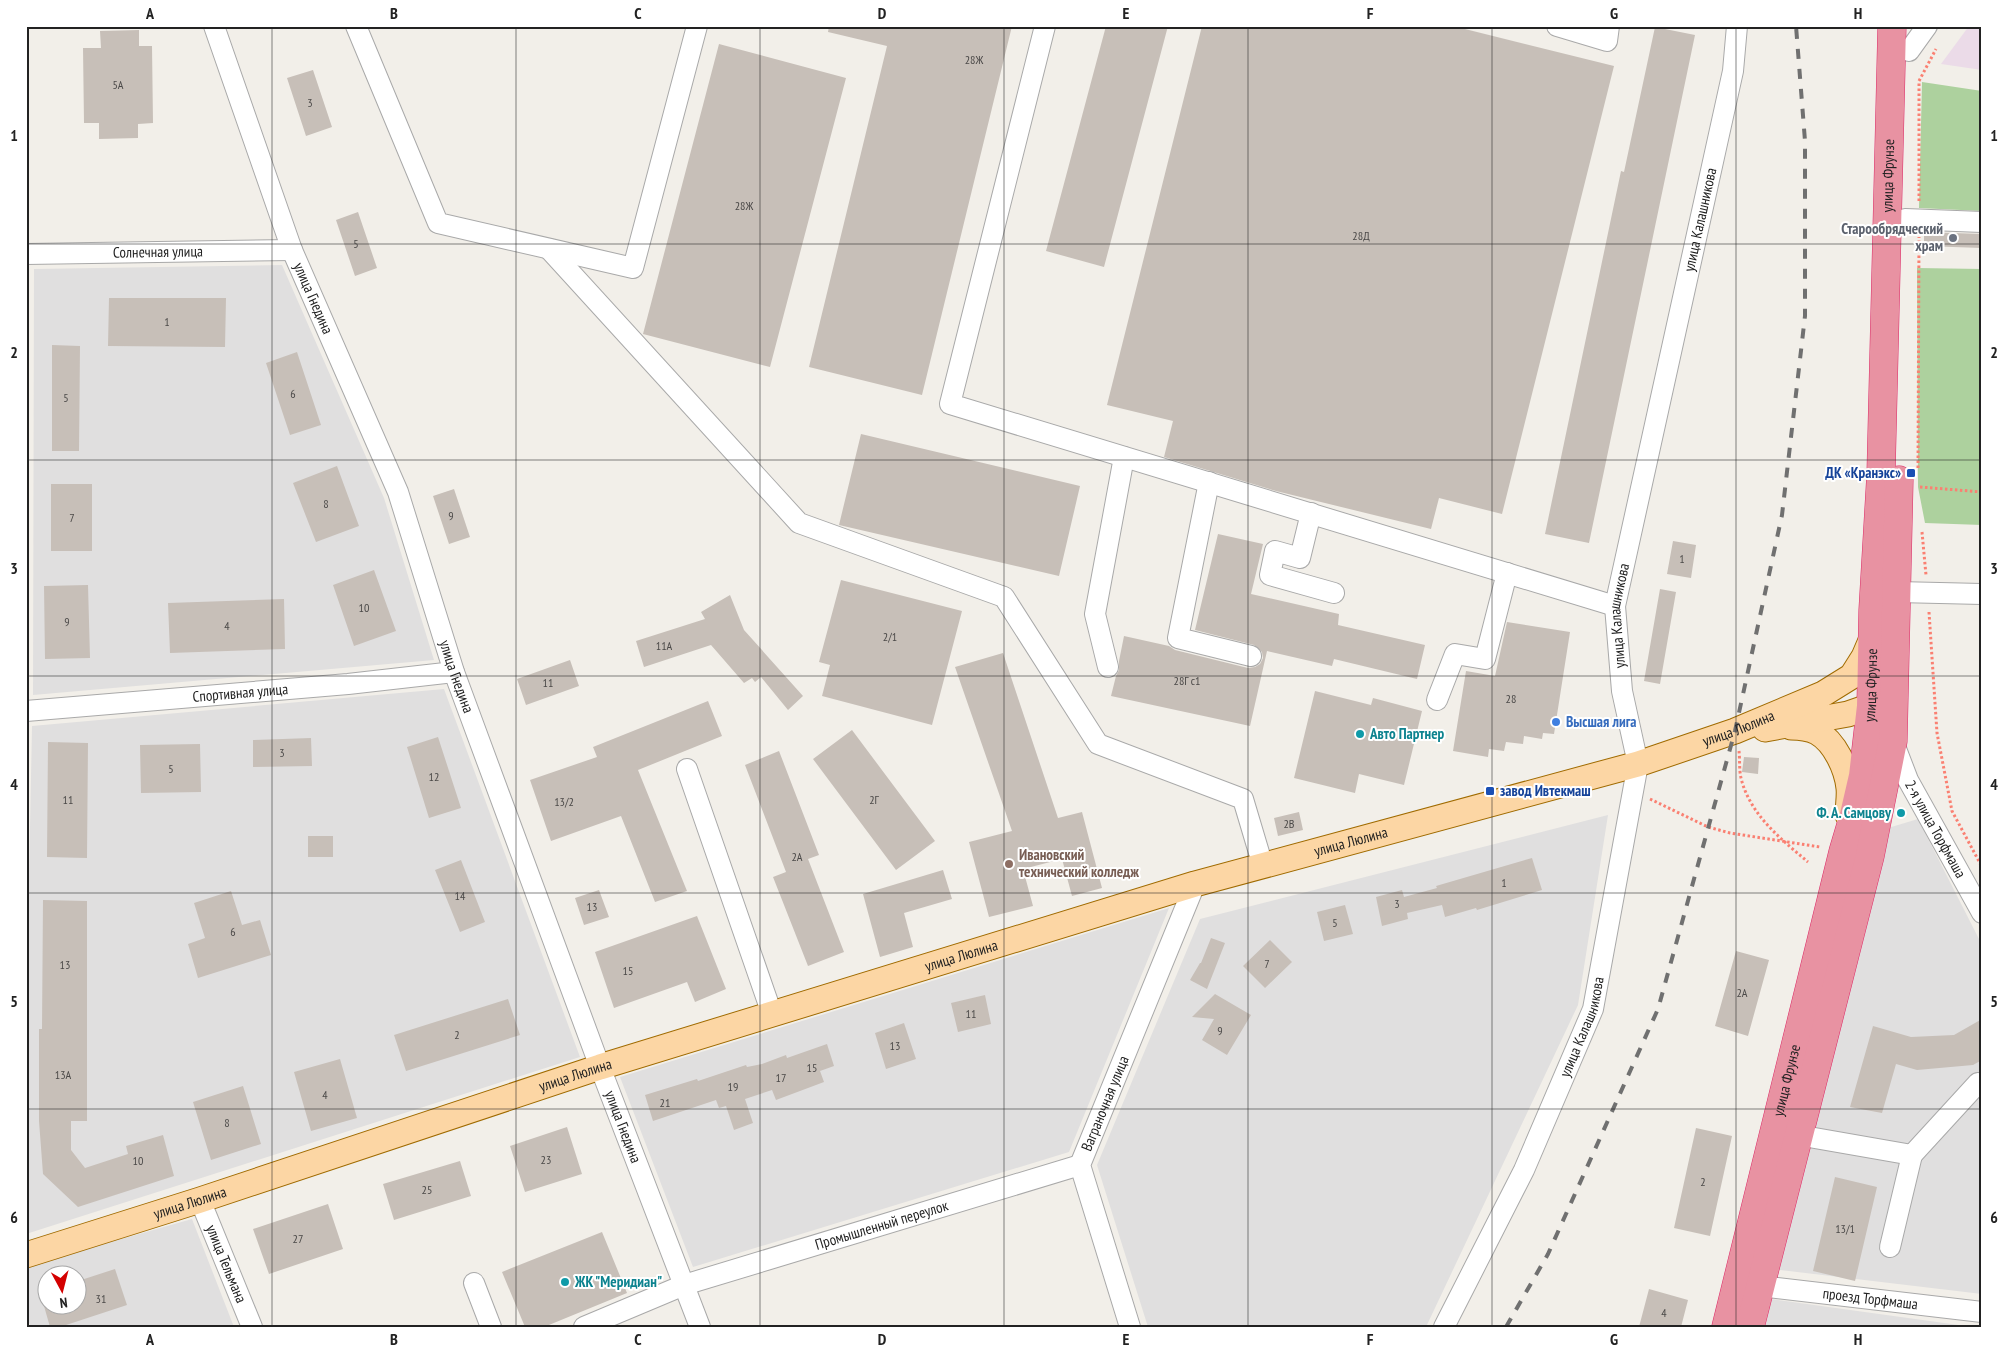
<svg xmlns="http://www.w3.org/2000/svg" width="2008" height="1353" font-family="'PT Sans Narrow',sans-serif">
	<rect width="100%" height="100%" fill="#f2efe9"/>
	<path fill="#e0dfdf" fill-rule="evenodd" d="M282,265l102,233 50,162 -401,35 1,-426z
		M444,689l136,368 -554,177v-204l6,-304z
		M1608,815l-30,190 -152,322h-278l-51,-162 103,-246z
		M1918,819l64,126v349l-210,-25 116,-441z
		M1169,908l-100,244 -376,115 -73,-190z
		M192,1219l42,108h-203l-5,-11v-50zM48,1276h30v30h-30z
		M1763,1298l210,29h-217z"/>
	<path fill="#ebdbe8" d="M1969,26h13v44l-41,-6z"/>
	<path fill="#add19e" d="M1922,82l60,9v120l-63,-3z
		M1917,268l65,1v256l-57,-2 -7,-36z"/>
	<path fill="#c7bfb8" d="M829,26h183l-90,369 -113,-28 78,-321 -59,-14z
		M1106,26h62l-64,241 -58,-16z
		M1202,26h251l161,40 -112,448 -63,-16 -8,31 -155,-38 -112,-34 9,-36 -66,-16z
		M1655,27l40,8 -106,508 -44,-9 76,-363 3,1z
		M139,30v16h13l1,77 -15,1v14l-39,1v-16h-15l-1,-75h18l-1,-17z
		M719,44l127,34 -76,289 -127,-33z
		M313,70l19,57 -26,9 -19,-58z
		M358,212l19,56 -22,8 -19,-56z
		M1924,232l58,2v14l-58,-2z
		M109,298h117l-1,49 -117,-1z
		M52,345l28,1 -1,105h-27z
		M297,352l24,73 -31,10 -24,-72z
		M861,434l219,52 -21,90 -220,-51z
		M337,466l22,60 -43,16 -23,-59z
		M51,484h41v67h-41z
		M454,489l16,48 -21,7 -16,-48z
		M1218,534l45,10 -12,50 88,20 -1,11 87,20 -8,34 -83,-20 -2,7 -65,-15 -17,75 -139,-30 5,-20 3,-6v-9l5,-25 45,10 6,4 73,18 7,-1 5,-3 3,-6 -1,-6 -8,-7 -59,-15z
		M1673,541l23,4 -5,33 -24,-4z
		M374,570l22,61 -42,15 -21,-61z
		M841,580l121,31 -30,114 -110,-29 8,-31 -11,-3z
		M88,585l2,73 -45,1 -1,-73z
		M1660,589l16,3 -16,92 -16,-3z
		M730,595l14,35 59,66 -15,14 -27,-33 -6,5 -3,-4 -8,5 -33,-38 -67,22 -8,-26 69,-22 -4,-7z
		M284,599l1,50 -115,4 -2,-50z
		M1507,622l63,10 -16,102 -11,-1 -1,6 -18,-3 -1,8 -17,-2 -2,9 -15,-2 -1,8 -35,-6 13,-80 29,5z
		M1003,653l55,165 24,-6 20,76 -30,8 -10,-37 -39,10 10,37 -44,11 -20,-75 43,-11 -57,-164z
		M570,660l9,26 -53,19 -9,-26z
		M1315,691l56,14 2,-7 49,13 -18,74 -45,-11 -4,19 -61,-15z
		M708,701l14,35 -84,34 49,121 -32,11 -34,-86 -70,25 -21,-61 67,-23 -4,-10z
		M852,730l83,111 -39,29 -83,-111z
		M438,737l23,71 -32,10 -22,-71z
		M311,738l1,28 -59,1v-27z
		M48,742l40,1 -1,115 -40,-1z
		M200,744l1,48 -60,1 -1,-48z
		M779,751l40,104 -11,4 36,93 -36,14 -35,-89 13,-5 -41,-107z
		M1744,757l15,1 -1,16 -16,-2z
		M1299,812l4,18 -25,6 -4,-18z
		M308,836h25v21h-25z
		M1532,858l10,32 -65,20 -1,-2 -31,9 -3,-12 -35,8 1,6 -26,7 -6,-29 26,-7 2,7 33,-9 -1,-2z
		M461,860l24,62 -25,10 -25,-62z
		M943,870l9,29 -48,14 9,34 -33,10 -17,-63z
		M599,890l10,27 -25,8 -9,-27z
		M231,891l11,34 18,-5 11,35 -73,23 -10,-34 17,-6 -11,-35z
		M43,900l44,1v220h-16v29l14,18 43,-14 -2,-8 37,-11 11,41 -96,31 -35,-33 -4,-53v-92h3z
		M1345,905l8,29 -29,7 -7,-29z
		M697,916l29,73 -31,13 -8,-20 -73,26 -19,-56z
		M1211,938l14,5 -18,46 -17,-9 10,-17h1z
		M1270,940l22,22 -27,26 -22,-22z
		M1736,951l33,9 -21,76 -33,-10z
		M1215,994l36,21 -24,40 -25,-15 12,-21 -22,-2z
		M985,995l6,29 -33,8 -7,-29z
		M508,999l12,36 -114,36 -12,-36z
		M1982,1019v41l-9,5 -56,5 -21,-6 -14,49 -32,-6 23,-81 38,11 43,-2z
		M904,1023l12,36 -30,10 -11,-36z
		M827,1044l7,22 -14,5 4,11 -48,18 -4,-10 -27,9 8,24 -19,7 -8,-24 -7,2 -3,-8 -63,21 -8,-26 52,-16 1,2 48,-16 1,2 15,-3 24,-9 1,3z
		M340,1059l17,59 -46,13 -17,-59z
		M243,1086l18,58 -50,16 -18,-58z
		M567,1127l15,47 -57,18 -15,-46z
		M1696,1128l36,8 -22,100 -36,-8z
		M460,1161l11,35 -77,24 -11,-36z
		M1835,1177l42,10 -22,94 -42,-10z
		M328,1204l15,45 -74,25 -16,-45z
		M602,1232l25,61 -83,34h-19l-23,-55z
		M115,1269l12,36 -67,22h-10l-6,-21h34v-25z
		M1649,1289l39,11 -7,27h-42z"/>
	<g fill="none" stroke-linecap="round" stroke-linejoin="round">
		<defs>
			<g id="minor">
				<path id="s1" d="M214,26l78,224 106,242 56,180 146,395 100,260"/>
				<path d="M356,26l82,197 195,45 64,-242"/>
				<path d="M1045,26l-95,378 665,202"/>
				<path d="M1557,26l50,15 2,-15"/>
				<path d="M1909,51l18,-25"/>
				<path d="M1905,219l77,3"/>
				<path d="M549,249l250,274 205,74 94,147 145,55 20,67"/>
				<path id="s2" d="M26,254l266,-4"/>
				<path d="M1209,482l-31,156 73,18"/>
				<path d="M1311,513l-11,45 -25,-7 -5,24 64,18"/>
				<path d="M1897,592l85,2"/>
				<path d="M1108,667l-13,-53 29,-157"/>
				<path d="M1437,700l18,-46 30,5 22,-86"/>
				<path id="s3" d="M26,711l322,-27 106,-12"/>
				<path id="s4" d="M1893,741l15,39 74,133"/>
				<path d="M687,769l85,245"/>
				<path d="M1786,1133l126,22 66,-72"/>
				<path id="s5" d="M200,1200l52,127"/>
				<path d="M1890,1247l22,-92"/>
				<path d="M474,1283l17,44"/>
				<path id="s6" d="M1760,1286l222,26"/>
				<path id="s7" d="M584,1327l100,-42 396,-120"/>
				<path id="s8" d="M1130,1327l-50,-162 115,-281"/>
				<path id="s9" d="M1444,1327l80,-157 69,-161 45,-245 -16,-73 -7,-85 118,-535 4,-45"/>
			</g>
			<g id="major">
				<path d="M1791,727c9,0 18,1 26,5 18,10 30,37 32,56 1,8 -1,18 -1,27"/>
				<path d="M1765,729l83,-15 23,-8 10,-15"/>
				<path id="s10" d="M26,1255l174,-55 400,-133 595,-183 443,-120 97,-33 88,-37 29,-18 12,-19 9,-21"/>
			</g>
			<g id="highway">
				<path id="s11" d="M1726,1327l117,-475 11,-37 9,-39 8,-70 2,-96 8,-136 11,-448"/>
				<path d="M1750,1327l120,-471 23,-115 6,-261"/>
			</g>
		</defs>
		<use href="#minor" stroke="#a9a9a9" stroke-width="22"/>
		<use href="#major" stroke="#a06b00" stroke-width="27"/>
		<use href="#highway" stroke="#dc2a67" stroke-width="29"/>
		<path stroke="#fa8072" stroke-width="3" stroke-dasharray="2.5 2.5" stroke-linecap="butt" d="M1919,201v-120l17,-32
			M1918,468l1,-231
			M1920,487l62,5
			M1922,532l4,43
			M1929,612l8,121 15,78 30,56
			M1739,751c1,9 0,19 2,27 9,37 40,61 67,84
			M1650,799l58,28 22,6 90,14"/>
		<use href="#minor" stroke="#fff" stroke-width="20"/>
		<use href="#major" stroke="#fcd6a4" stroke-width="25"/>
		<use href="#highway" stroke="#e892a2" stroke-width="28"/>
		<path stroke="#707070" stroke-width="4" stroke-dasharray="10 10" stroke-linecap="butt" d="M1506,1327l42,-73 110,-245 77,-278 47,-216 23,-199v-175l-9,-115"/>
	</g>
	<path fill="none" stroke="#222" stroke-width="1" stroke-opacity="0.55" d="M272,26v1301M516,26v1301M760,26v1301M1004,26v1301M1248,26v1301M1492,26v1301M1736,26v1301M26,244h1956M26,460h1956M26,676h1956M26,893h1956M26,1109h1956"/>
	<circle fill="#6b7280" stroke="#fff" stroke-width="2" cx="1953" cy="238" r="5"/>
	<g fill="#1a4fb4" stroke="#fff" stroke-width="2">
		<rect x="1906" y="468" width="10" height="10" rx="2.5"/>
		<rect x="1485" y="786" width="10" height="10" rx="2.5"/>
	</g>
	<circle fill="#3f7fe0" stroke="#fff" stroke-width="2" cx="1556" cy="722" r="5"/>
	<g fill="#0f9aa8" stroke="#fff" stroke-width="2">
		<circle cx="1360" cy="734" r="5"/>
		<circle cx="1901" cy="813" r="5"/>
		<circle cx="565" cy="1282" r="5"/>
	</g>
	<circle fill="#8d6e63" stroke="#fff" stroke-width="2" cx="1009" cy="864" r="5"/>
	<g text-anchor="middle" stroke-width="4" stroke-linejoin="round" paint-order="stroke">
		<g font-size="12" fill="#4b4948">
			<text x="974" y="64">28Ж</text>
			<text x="118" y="89">5А</text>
			<text x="310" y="107">3</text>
			<text x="744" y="210">28Ж</text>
			<text x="1361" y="240">28Д</text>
			<text x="356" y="248">5</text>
			<text x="167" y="326">1</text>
			<text x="293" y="398">6</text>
			<text x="66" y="402">5</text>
			<text x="326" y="508">8</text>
			<text x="451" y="520">9</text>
			<text x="72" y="522">7</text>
			<text x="1682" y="563">1</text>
			<text x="364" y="612">10</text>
			<text x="67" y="626">9</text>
			<text x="227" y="630">4</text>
			<text x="890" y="641">2/1</text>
			<text x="664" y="650">11А</text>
			<text x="1187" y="685">28Г с1</text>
			<text x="548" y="687">11</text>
			<text x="1511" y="703">28</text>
			<text x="282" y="757">3</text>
			<text x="171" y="773">5</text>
			<text x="434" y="781">12</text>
			<text x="68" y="804">11</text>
			<text x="874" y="804">2Г</text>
			<text x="564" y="806">13/2</text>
			<text x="1289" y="828">2В</text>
			<text x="797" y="861">2А</text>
			<text x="1504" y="887">1</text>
			<text x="460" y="900">14</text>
			<text x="1397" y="908">3</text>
			<text x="592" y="911">13</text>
			<text x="1335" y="927">5</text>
			<text x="233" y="936">6</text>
			<text x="1267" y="968">7</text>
			<text x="65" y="969">13</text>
			<text x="628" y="975">15</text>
			<text x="1742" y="997">2А</text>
			<text x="971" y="1018">11</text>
			<text x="1220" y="1035">9</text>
			<text x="457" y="1039">2</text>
			<text x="895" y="1050">13</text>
			<text x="812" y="1072">15</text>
			<text x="63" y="1079">13А</text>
			<text x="781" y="1082">17</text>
			<text x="733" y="1091">19</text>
			<text x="325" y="1099">4</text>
			<text x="665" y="1107">21</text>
			<text x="227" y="1127">8</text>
			<text x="546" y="1164">23</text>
			<text x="138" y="1165">10</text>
			<text x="1703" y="1186">2</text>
			<text x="427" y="1194">25</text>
			<text x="1845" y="1233">13/1</text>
			<text x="298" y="1243">27</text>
			<text x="101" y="1303">31</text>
			<text x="1664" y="1317">4</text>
		</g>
		<g font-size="15" fill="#222" stroke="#fff">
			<text dy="5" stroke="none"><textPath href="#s11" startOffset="1169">улица Фрунзе</textPath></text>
			<text dy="5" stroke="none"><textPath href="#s9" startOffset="1156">улица Калашникова</textPath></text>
			<text dy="5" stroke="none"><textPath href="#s2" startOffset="132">Солнечная улица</textPath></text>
			<text dy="5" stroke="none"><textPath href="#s1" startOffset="290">улица Гнедина</textPath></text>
			<text dy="5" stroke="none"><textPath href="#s9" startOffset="751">улица Калашникова</textPath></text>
			<text dy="5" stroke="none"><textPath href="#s1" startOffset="695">улица Гнедина</textPath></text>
			<text dy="5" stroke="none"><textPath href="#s11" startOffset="659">улица Фрунзе</textPath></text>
			<text dy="5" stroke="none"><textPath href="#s3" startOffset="215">Спортивная улица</textPath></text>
			<text dy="5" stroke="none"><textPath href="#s10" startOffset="1792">улица Люлина</textPath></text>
			<text dy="5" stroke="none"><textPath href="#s4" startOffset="98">2-я улица Торфмаша</textPath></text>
			<text dy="5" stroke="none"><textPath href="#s10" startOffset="1388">улица Люлина</textPath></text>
			<text dy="5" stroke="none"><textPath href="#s10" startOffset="982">улица Люлина</textPath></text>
			<text dy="5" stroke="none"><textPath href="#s9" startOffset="331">улица Калашникова</textPath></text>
			<text dy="5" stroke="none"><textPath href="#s10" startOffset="578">улица Люлина</textPath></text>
			<text dy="5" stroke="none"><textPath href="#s11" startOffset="254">улица Фрунзе</textPath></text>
			<text dy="5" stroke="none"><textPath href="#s8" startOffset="236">Ваграночная улица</textPath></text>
			<text dy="5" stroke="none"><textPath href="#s1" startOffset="1175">улица Гнедина</textPath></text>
			<text dy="5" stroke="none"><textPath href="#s10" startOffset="172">улица Люлина</textPath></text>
			<text dy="5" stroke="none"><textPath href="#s7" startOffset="315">Промышленный переулок</textPath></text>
			<text dy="5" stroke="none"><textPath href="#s5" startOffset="69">улица Тельмана</textPath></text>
			<text dy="5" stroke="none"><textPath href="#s6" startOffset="111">проезд Торфмаша</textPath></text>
		</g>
		<g font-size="15" font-weight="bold" fill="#5b616d" stroke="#fff" text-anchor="end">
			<text x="1943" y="234">Старообрядческий<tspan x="1943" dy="17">храм</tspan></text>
		</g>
		<g font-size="15" font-weight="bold" fill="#164399" stroke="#fff" text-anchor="end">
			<text x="1901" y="478">ДК «Кранэкс»</text>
			<text x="1500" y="796" text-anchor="start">завод Ивтекмаш</text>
		</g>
		<g font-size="15" font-weight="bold" fill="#366cbe" stroke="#fff" text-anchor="start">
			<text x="1566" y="727">Высшая лига</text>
		</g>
		<g font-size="15" font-weight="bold" fill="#0d838f" stroke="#fff" text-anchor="start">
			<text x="1370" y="739">Авто Партнер</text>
			<text x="1891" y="818" text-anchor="end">Ф. А. Самцову</text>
			<text x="575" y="1287">ЖК "Меридиан"</text>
		</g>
		<g font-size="15" font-weight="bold" fill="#785e54" stroke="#fff" text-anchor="start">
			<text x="1019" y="860">Ивановский<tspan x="1019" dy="17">технический колледж</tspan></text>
		</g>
	</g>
	<rect width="2008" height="1353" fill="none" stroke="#ffffff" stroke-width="55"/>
	<g transform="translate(62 1290) rotate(173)"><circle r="24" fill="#ffffff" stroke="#a7a7a7"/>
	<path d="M0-4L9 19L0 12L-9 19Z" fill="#d40000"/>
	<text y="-8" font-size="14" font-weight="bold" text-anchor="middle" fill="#222222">N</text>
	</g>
	<rect x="28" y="28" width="1952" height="1298" fill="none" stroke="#222" stroke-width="2"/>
	<g font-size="16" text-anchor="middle" font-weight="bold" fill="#222">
		<text x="150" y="19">A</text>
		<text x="394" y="19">B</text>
		<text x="638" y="19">C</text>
		<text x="882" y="19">D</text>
		<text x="1126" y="19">E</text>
		<text x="1370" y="19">F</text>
		<text x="1614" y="19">G</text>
		<text x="1858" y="19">H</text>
		<text x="14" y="141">1</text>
		<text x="1994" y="141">1</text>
		<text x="14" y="358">2</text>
		<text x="1994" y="358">2</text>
		<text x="14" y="574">3</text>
		<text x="1994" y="574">3</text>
		<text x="14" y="790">4</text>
		<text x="1994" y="790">4</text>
		<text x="14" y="1007">5</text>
		<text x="1994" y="1007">5</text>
		<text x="14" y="1223">6</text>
		<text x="1994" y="1223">6</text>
		<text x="150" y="1345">A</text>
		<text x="394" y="1345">B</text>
		<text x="638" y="1345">C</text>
		<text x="882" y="1345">D</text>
		<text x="1126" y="1345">E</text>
		<text x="1370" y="1345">F</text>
		<text x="1614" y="1345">G</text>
		<text x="1858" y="1345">H</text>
	</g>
</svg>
